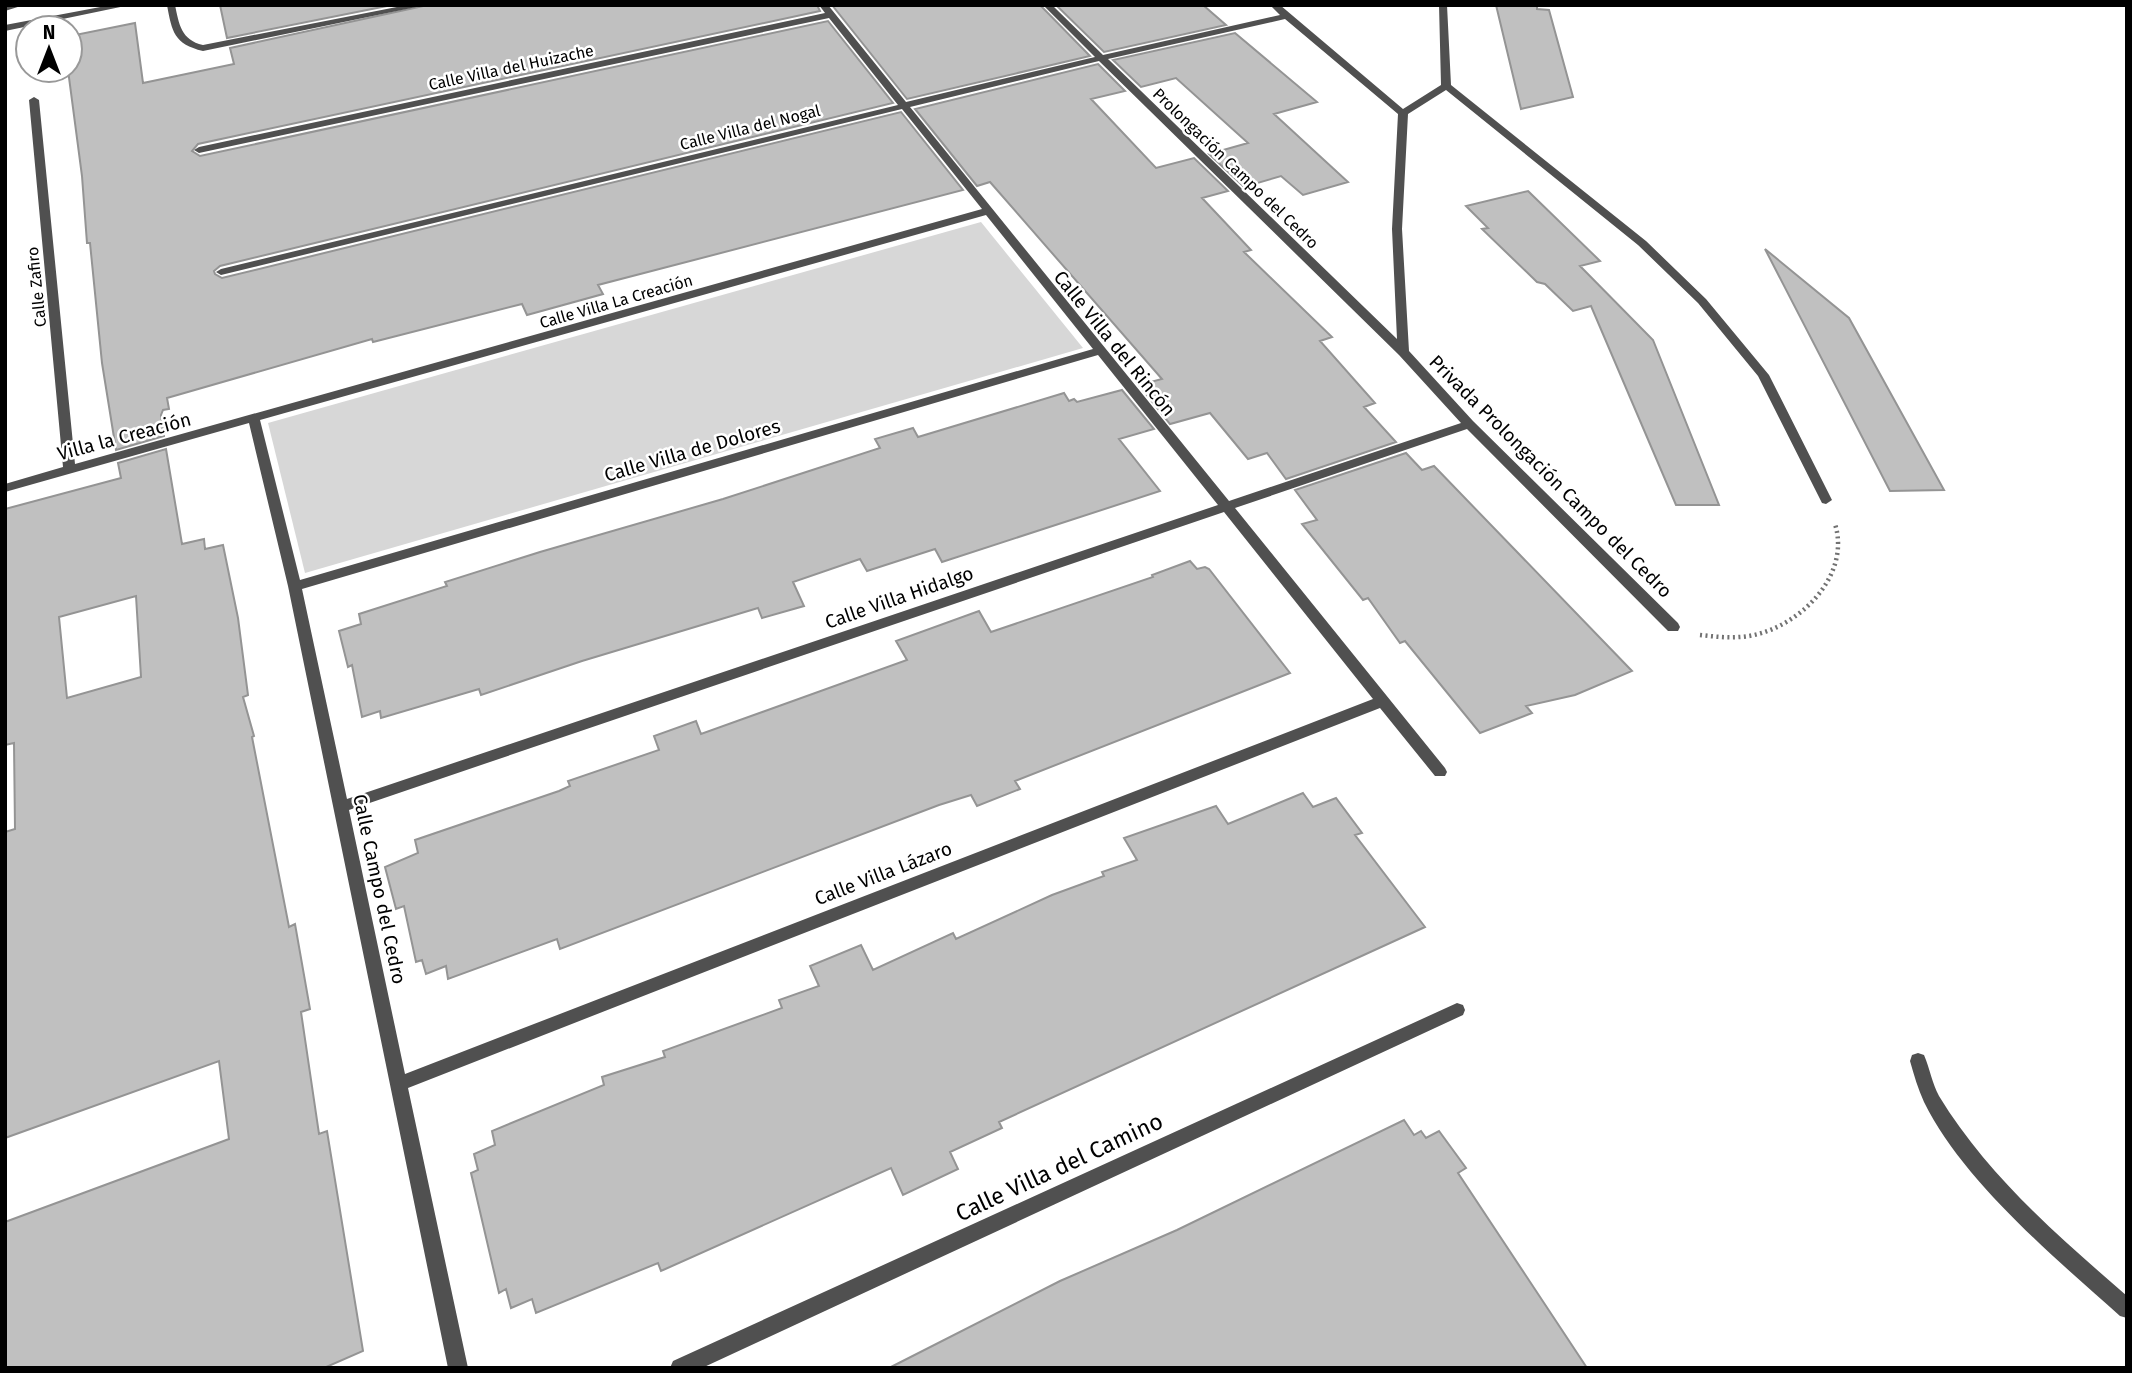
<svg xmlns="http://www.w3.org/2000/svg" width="2132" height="1373" font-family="'Fira Sans',sans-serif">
	<rect width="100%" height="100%" fill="#fff"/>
	<path fill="#d7d7d7" d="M981,222l102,126 -778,225 -37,-150z"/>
	<path fill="#c0c0c0" stroke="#949494" stroke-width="2" fill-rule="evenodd" d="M220,5h172l-165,33z
		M428,5h389l3,6 -622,133 -6,7 8,5 628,-135 65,82 -673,163 -6,5 1,3 7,4 679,-166 62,78 -365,95 5,9 -76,21 -5,-11 -149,38 -1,-3 -205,59 2,11 -6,1 -2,5 3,21 -48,14 -14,-87 -12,-120h-3l-5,-67 -14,-106 2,-34 65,-13 8,60 91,-19 -4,-16z
		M832,5h208l50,51 -183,43z
		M1056,5h147l23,20 -122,27z
		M1496,5h41v4l12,1 24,87 -52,12z
		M1235,33l82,69 -43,12 74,68 -45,13 -22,-19 -37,11 -35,-33 39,-11 -72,-65 -35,9 -28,-27z
		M1098,64l27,27 -34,8 65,69 38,-10 34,33 -26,7 49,52 -7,2 88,85 -12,4 55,62 -11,4 32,35 -110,37 -19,-26 -19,6 -38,-46 -40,11 -31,-39 23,-6 -172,-197 -13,4 -62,-77z
		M1528,191l72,70 -20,5 73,74 66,165h-43l-85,-199 -18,5 -28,-27 -8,-2 -55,-53 6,-1 -22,-22z
		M1765,249l84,69 95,172 -54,1z
		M1122,390l32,39 -35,10 41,52 -218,71 -7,-13 -68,22 -7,-12 -67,23 11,24 -42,12 -4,-10 -176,53 -101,34 -2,-6 -98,29 -1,-7 -18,6 -10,-52 -4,2 -9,-36 22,-7 -2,-10 88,-28 -2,-4 95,-30 183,-53 157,-51 -5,-9 38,-11 5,9 146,-44 5,8 5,-2 3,3z
		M166,449l16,95 22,-5 1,10 18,-4 15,73 10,77 -5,2 11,39 -2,1 37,190 6,-3 15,85 -9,3 18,122 8,-3 36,220 -39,17h-319v-146l224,-83 -10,-78 -214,77v-306l10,-3 -1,-86 -9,2v-236l116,-31 -3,-15zM136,596l5,81 -74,21 -8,-81z
		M1406,453l16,17 12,-4 198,205 -57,24 -49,11 6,7 -52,20 -75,-92 -5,2 -32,-45 -5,2 -61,-76 15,-4 -22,-30z
		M1190,561l7,8 8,-2 4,2 81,104 -275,108 5,8 -43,17 -6,-11 -32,10 -379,144 -3,-10 -109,40 -2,-13 -20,8 -4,-14 -6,2 -12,-56 -8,3 -11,-42 33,-14 -3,-13 144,-49 11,-5 -2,-5 91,-31 -5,-14 42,-15 5,13 206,-74 -11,-19 83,-30 12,21 162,-55 -1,-2z
		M1303,793l10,14 23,-9 26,35 -7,2 70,92 -426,195 3,6 -52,24 8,17 -55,26 -12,-27 -230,103 -3,-8 -122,50 -4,-14 -21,9 -5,-19 -7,4 -28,-120 7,-3 -4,-16 21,-9 -3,-14 112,-46 -2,-8 63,-20 -2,-6 119,-43 -3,-8 40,-14 -9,-20 51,-21 12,25 80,-37 3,6 96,-44 52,-19 -2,-4 35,-12 -13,-22 92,-32 12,18z
		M1404,1120l10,15 7,-4 5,7 13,-7 27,37 -8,5 129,195h-698l171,-87 117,-51z"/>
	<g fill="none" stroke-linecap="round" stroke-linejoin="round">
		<path stroke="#727272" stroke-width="4.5" stroke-dasharray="2 3.5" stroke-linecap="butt" d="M1700,635c18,2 36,4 54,0 47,-10 97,-60 81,-111"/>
		<path fill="#505050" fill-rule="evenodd" d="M5,5h19l-19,6z
			M111,5h19l-125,26v-6z
			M167,5h8c4,19 6,35 28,40l204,-40h19l-223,46c-29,-7 -31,-19 -36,-46z
			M819,5h9l78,97 189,-45 -52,-52h9l51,50 177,-40 -10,-10h10l123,104 38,-24 -2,-80h8l4,80 195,156 60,58 63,76 63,125 -6,4 -4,-1 -64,-127 -60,-73 -60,-58 -192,-155 -38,24 -6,115 7,122 64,70 205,202 2,4 -2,4h-10l-201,-202 -232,79 210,260 2,4 -2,4h-10l-55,-68 -972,380 60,280h-20l-160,-782 -39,-163 -244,69v-8l58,-17 -34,-367 5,-3 5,3 36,364 907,-255 -80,-100 -681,166 -5,-3 5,-3 677,-164 -69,-87 -630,135 -5,-3 5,-3 626,-134zM1285,19l113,95 -6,115 5,110 -289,-280zM1099,61l300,294 62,68 -232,78 -319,-394zM986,215l107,134 -793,231 -40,-160zM1098,355l120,150 -871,294 -45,-210zM1224,512l149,187 -968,375 -56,-264z
			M1457,1003l6,2 2,5 -2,5 -761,353h-32l3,-7z
			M1918,1053l6,2c6,14 8,28 15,41 48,79 119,140 188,200v22l-7,-2c-65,-58 -158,-136 -196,-214 -6,-13 -10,-27 -14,-41l2,-6z"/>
	</g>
	<g text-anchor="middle" stroke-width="5" stroke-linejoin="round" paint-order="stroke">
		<g font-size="16" fill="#000" stroke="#fff">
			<text transform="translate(511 67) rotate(-12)" y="6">Calle Villa del Huizache</text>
			<text transform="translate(750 127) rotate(-14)" y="6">Calle Villa del Nogal</text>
			<text transform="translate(1236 168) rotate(44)" y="6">Prolongación Campo del Cedro</text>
			<text transform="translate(36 287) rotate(-96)" y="6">Calle Zafiro</text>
			<text transform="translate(616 301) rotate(-16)" y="6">Calle Villa La Creación</text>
		</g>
		<g font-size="19" fill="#000" stroke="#fff">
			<text transform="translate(1115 343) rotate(51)" y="7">Calle Villa del Rincón</text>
			<text transform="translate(124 436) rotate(-15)" y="7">Villa la Creación</text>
			<text transform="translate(692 450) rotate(-16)" y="7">Calle Villa de Dolores</text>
			<text transform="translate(1551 476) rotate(45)" y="7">Privada Prolongación Campo del Cedro</text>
			<text transform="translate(899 597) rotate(-19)" y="7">Calle Villa Hidalgo</text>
			<text transform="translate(883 873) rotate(-21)" y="7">Calle Villa Lázaro</text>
			<text transform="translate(380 889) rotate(78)" y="7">Calle Campo del Cedro</text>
		</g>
		<g font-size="23" fill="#000" stroke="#fff">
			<text transform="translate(1059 1167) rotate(-25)" y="8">Calle Villa del Camino</text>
		</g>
	</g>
	<rect width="2132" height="1373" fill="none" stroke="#000000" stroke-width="14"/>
	<g transform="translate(49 49)"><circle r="33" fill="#ffffff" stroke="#999999" stroke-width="2"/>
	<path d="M0-5L12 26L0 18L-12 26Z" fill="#000000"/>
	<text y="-10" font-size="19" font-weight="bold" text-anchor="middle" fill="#000000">N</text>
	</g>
</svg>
